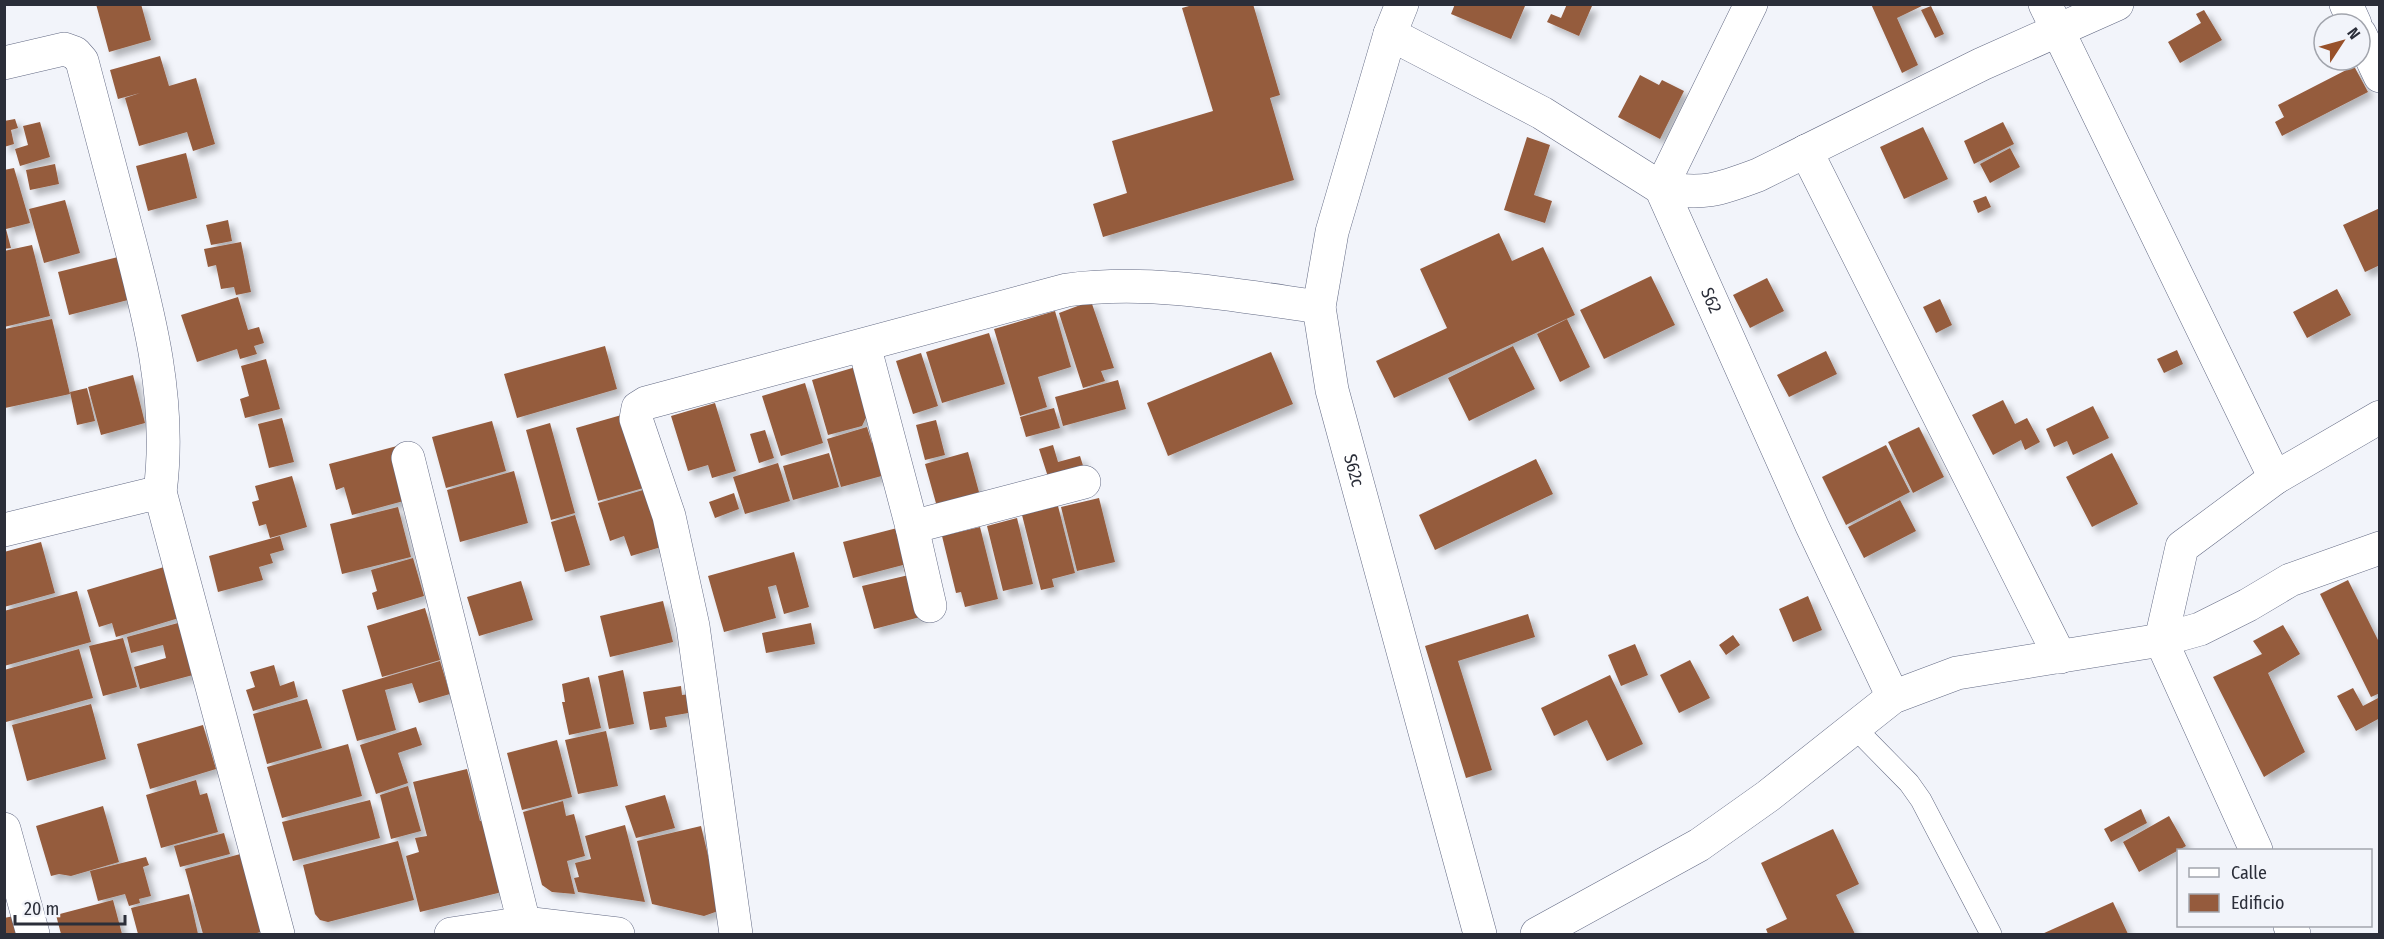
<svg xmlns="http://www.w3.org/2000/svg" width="2384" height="939" font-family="'Fira Sans Condensed',sans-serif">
	<defs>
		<filter id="shadow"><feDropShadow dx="5.5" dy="5.5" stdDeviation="3" flood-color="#0004"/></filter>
	</defs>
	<rect width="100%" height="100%" fill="#f2f4fa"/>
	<path fill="#955b3d" filter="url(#shadow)" d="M96,4h45l10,36 -42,12z
		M1196,4h57l27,91 -10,3 24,82 -191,57 -10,-33 34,-11 -15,-52 101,-30 -31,-103z
		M1455,4h67l3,2 -14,33 -60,-25z
		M1567,4l25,2 -13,30 -32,-14 4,-8 10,4z
		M1871,4h55l-29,14 21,47 -16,8z
		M1931,6l13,28 -9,4 -14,-28z
		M2204,10l18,30 -42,23 -12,-21 33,-19 -5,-9z
		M160,56l9,30 27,-8 19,66 -22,7 -6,-19 -48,14 -14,-48 15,-5 -22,6 -8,-29z
		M2354,66l14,26 -86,44 -7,-14 9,-5 -6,-12z
		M1640,75l19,10 3,-5 22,11 -24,48 -42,-22z
		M15,119l3,9 -7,2 3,14 -10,3v-26z
		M40,122l10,35 -30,9 -5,-17 13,-4 -5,-19z
		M2003,122l11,22 -40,20 -10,-23z
		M1923,127l25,52 -44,20 -24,-52z
		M1527,137l23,8 -16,50 18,6 -7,22 -41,-13z
		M2010,148l10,19 -30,16 -10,-19z
		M186,153l11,45 -49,13 -12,-45z
		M55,164l4,20 -29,6 -4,-20z
		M14,168l16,55 -24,6 5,19 -7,1v-79z
		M1986,196l5,11 -13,6 -5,-12z
		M65,200l15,53 -36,10 -15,-54z
		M2380,208v57l-15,7 -22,-47z
		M228,220l4,21 -21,4 -5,-20z
		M1499,233l13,28 31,-14 32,68 -181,83 -18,-37 71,-33 -27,-59z
		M241,242l10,50 -15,3 -2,-8 -13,2 -5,-24 -8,2 -4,-18z
		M32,245l18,71 -46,11v-76z
		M118,257l10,43 -59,15 -11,-43z
		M1651,276l24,49 -71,34 -24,-49z
		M1767,278l17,33 -34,17 -17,-33z
		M2337,289l14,26 -44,23 -14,-26z
		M238,297l10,33 11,-3 5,16 -10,3 3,8 -17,5 -3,-10 -40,13 -16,-47z
		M1940,299l12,26 -16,8 -13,-26z
		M1091,301l23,67 -13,3 4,10 -22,7 -24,-75z
		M1055,311l16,56 -33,10 9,30 -27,9 -26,-87z
		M52,319l18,75 -65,14v-79z
		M1567,319l23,48 -30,15 -23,-48z
		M989,333l16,51 -63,19 -16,-51z
		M605,346l12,43 -100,29 -13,-44z
		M1513,346l22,43 -66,32 -21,-43z
		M2177,350l6,14 -19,9 -7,-14z
		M1826,351l11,23 -48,23 -12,-22z
		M1271,352l22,52 -125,52 -21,-53z
		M921,353l17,53 -25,8 -17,-53z
		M266,359l14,50 -35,9 -5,-19 9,-3 -8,-30z
		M859,366l12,41 -9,19 -34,9 -16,-55z
		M133,375l12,48 -44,12 -13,-48z
		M1118,380l8,29 -63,17 -8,-29z
		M805,383l18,60 -42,13 -19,-60z
		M87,388l8,33 -18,4 -7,-33z
		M2003,400l12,24 12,-6 13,24 -15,8 -4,-10 -28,15 -21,-40z
		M715,403l21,68 -24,7 -4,-13 -20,6 -17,-55z
		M2093,406l16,32 -36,17 -6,-14 -13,6 -8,-18z
		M1054,408l6,20 -34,9 -6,-20z
		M625,414l22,73 -49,14 -22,-73z
		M282,418l12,44 -25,6 -11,-44z
		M936,420l9,35 -20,5 -9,-35z
		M492,421l14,50 -60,17 -14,-51z
		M550,423l25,90 -24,7 -25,-90z
		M867,427l5,16 7,-2 10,33 -48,13 -14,-48z
		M1919,427l25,50 -31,16 -25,-51z
		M765,430l9,28 -15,5 -9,-29z
		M1053,445l5,17 22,-6 5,16 -35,11 -11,-34z
		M1886,445l24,47 -64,33 -24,-48z
		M397,446l14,53 -59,16 -8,-28 -8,3 -7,-26z
		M968,452l14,51 -43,11 -14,-50z
		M829,453l10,34 -46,13 -10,-34z
		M2112,453l26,51 -46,23 -26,-50z
		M1536,459l17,35 -118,56 -16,-35z
		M778,463l12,38 -45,13 -12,-37z
		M514,471l14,52 -68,19 -13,-52z
		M292,476l15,51 -37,11 -4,-14 -7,2 -7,-24 7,-2 -4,-14z
		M650,488l11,59 -30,9 -7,-20 -14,5 -12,-38z
		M734,493l5,16 -24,9 -6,-16z
		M1099,498l16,64 -38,9 -16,-64z
		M1900,500l16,31 -52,27 -16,-31z
		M1058,506l17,67 -23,6 2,8 -13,3 -19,-75z
		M398,507l13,50 -69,17 -12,-50z
		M575,515l15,50 -25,7 -14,-50z
		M1017,518l16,66 -30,7 -16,-65z
		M901,527l11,44 -7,2 -2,-8 -50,13 -10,-36z
		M980,527l18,72 -33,8 -4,-15 -5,1 -14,-57z
		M280,536l4,14 -14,4 3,9 -14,4 4,13 -45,12 -9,-36z
		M41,542l14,51 -51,14v-55z
		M794,552l15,55 -25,7 -8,-29 -8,2 8,31 -52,14 -16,-56z
		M413,558l11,38 -47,14 -5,-17 5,-2 -6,-21z
		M164,567l15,51 -63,19 -4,-14 -13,4 -12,-37z
		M913,574l11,42 -50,13 -12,-43z
		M2348,580l32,64v49l-9,4 -51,-103z
		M521,581l12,39 -54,16 -12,-39z
		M77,591l14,51 -87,24v-55z
		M1808,596l14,34 -29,12 -14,-33z
		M663,601l10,41 -63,15 -10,-41z
		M425,608l15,52 -58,17 -15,-51z
		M1528,614l7,23 -77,24 34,109 -26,8 -41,-132z
		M178,623l15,52 -53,14 -6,-22 32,-9 -3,-13 -32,8 -4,-16z
		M811,623l4,21 -49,9 -4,-20z
		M2283,625l17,29 -32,19 37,79 -41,25 -51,-100 49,-23 -9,-13z
		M1733,635l7,10 -14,10 -7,-10z
		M123,638l14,49 -34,9 -14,-50z
		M1635,644l13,31 -27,11 -13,-31z
		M79,649l14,49 -87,24 -2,-52z
		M1690,660l20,38 -31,15 -19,-38z
		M440,661l10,33 -31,9 -7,-20 -27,7 11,40 -39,11 -15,-51z
		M274,665l6,21 14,-5 4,16 -45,14 -7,-21 9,-3 -5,-15z
		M623,670l11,54 -25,5 -11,-53z
		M1610,675l33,69 -36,17 -20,-41 -33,16 -13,-28z
		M589,677l12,51 -32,7 -7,-33h3l-3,-18z
		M681,686l1,9 9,-1 3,18 -29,5 2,10 -17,3 -7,-38z
		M2353,688l10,18 17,-9v21l-24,13 -19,-35z
		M307,699l15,49 -55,16 -14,-50z
		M91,704l15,55 -79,22 -15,-56z
		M203,725l13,44 -66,20 -13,-45z
		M416,727l6,18 -24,8 10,30 -32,11 -16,-49z
		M606,731l12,55 -40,8 -13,-54z
		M557,740l15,57 -50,13 -15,-57z
		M348,744l14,52 -80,22 -15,-51z
		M467,769l13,52 9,-2 15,71 -6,3 -78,19 -14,-56 13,-4 -4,-14 12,-2 -14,-54z
		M196,780l4,15 7,-2 11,39 -57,16 -15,-53z
		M408,786l13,45 -30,8 -11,-44z
		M665,795l10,33 -39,10 -11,-32z
		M370,800l10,38 -87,23 -11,-39z
		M563,801l3,15 8,-2 11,42 -18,5 8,33 -23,-2 -10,-7 -19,-73z
		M103,806l16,56 -48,14 -12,-2 -8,2 -15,-50z
		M2141,809l6,14 -36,19 -7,-13z
		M2169,816l17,30 -47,26 -16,-30z
		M625,825l20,77 -67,-10 -4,-14 5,-1 -4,-14 16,-4 -6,-23z
		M701,826l20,84 -17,6 -52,-12 -15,-63z
		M1833,829l26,55 -23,11 19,39h-87l-2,-5 21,-10 -26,-56z
		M224,833l6,21 -50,13 -6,-21z
		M398,841l16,59 -86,22 -8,-2 -5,-6 -12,-49z
		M244,853l21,78 -12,3h-50l-18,-65z
		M146,857l3,8 -6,2 8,29 -12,3 1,4 -11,3 -4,-12 -27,7 -8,-30z
		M189,894l9,40h-60l-7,-26z
		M113,900l9,34h-61l-5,-19z
		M2113,902l15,32h-86z
		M19,915l4,19h-19v-16z"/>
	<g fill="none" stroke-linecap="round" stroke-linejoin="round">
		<defs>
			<path id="lane" d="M1855,728l54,55 12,17 70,134"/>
			<g id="street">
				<path d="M1751,4l-90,184c43,7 57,2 97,-13l224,-111 135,-60"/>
				<path d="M2045,4l230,474"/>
				<path d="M2346,4l9,20"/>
				<path id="s1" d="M1390,34l152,79 119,75 151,338 81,171"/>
				<path d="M2360,34l20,42"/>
				<path d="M4,63l60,-14 11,4 7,8c14,55 29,111 44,167 23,86 46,174 34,264"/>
				<path d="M1806,151l254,506"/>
				<path d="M864,345l48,182 18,79"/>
				<path d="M408,458l116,465"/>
				<path d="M912,527l172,-45"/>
				<path d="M4,530l156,-38 118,442"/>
				<path d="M4,829l29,105"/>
				<path d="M2256,850l-95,-210 21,-93 93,-69 105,-61"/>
				<path d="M2290,926l4,8"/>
				<path d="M451,934l73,-11 94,11"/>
				<path d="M736,934l-43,-308 -24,-110 -33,-97 2,-11 8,-5 421,-113c84,-11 168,5 252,17"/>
				<path d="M1537,934l162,-89 69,-49 125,-99 64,-24 204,-33 39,-11 48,-24 42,-25 90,-32"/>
			</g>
			<g id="secondary">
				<path id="s2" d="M1402,4l-12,30 -58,198 -13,75 13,83 148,544"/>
			</g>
		</defs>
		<use href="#lane" stroke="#636a84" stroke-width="22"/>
		<use href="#street" stroke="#636a84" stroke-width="34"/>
		<use href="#secondary" stroke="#636a84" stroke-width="34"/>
		<use href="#lane" stroke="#fff" stroke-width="21"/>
		<use href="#street" stroke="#fff" stroke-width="33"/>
		<use href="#secondary" stroke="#fff" stroke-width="33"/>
	</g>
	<g text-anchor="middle" stroke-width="6" stroke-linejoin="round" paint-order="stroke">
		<g font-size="18" fill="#2b2e39" stroke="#f2f4fa">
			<text dy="6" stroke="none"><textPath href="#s1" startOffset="435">S62</textPath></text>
			<text dy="6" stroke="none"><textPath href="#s2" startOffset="482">S62c</textPath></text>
		</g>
	</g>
	<rect width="2384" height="939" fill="none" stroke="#2b2e39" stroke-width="12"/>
	<rect x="2177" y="849" width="195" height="78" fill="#f2f4fa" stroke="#a2a5ad" stroke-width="1.5"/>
	<rect x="2189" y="868" width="30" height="9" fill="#ffffff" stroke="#a2a5ad" stroke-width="1.5"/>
	<text x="2231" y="879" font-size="18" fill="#2b2e39">Calle</text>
	<rect x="2189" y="894" width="30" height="18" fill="#955b3d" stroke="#a2a5ad" stroke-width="1.5"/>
	<text x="2231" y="909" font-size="18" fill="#2b2e39">Edificio</text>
	<g transform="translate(2342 42) rotate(54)"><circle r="28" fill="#f2f4fa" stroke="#a2a5ad" stroke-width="1.5"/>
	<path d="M0-4.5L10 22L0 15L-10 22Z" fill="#98512a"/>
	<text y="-9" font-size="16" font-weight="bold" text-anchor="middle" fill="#2b2e39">N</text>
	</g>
	<path d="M15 915v9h110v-9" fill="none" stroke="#2b2e39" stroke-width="3"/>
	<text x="24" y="915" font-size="18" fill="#2b2e39" stroke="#f2f4fa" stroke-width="4.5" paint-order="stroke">20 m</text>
</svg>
